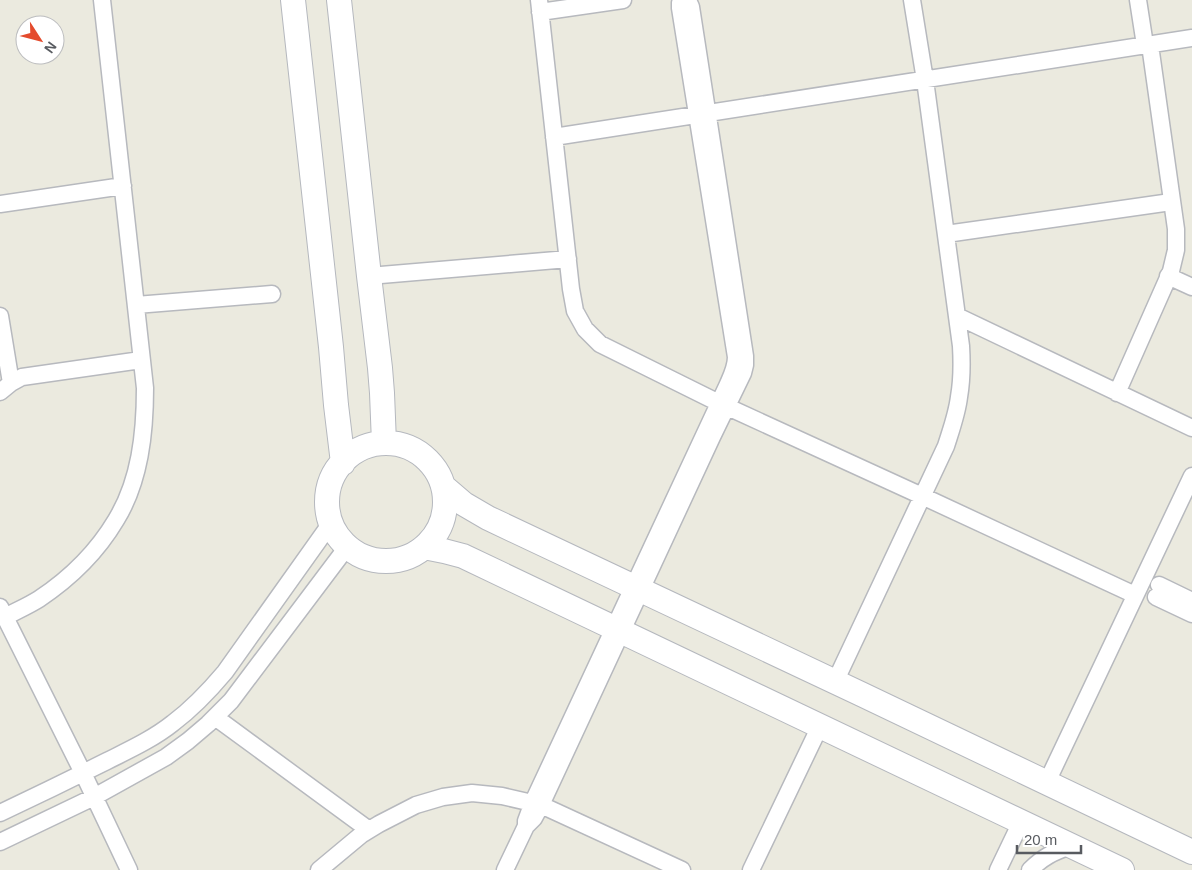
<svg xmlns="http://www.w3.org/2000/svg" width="1192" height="870" font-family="Arial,sans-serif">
	<rect width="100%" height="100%" fill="#ebeadf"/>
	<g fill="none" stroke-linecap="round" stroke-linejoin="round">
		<defs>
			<path id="street" d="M539,0l32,289 4,22 10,18 15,15 119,59 203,93 213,99
				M682,0l-2,3v5l56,349c0,10 -4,18 -8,27l-195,418 -7,19v5l8,-8 7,-13 171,-368 31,-64 2,-8v-9l-54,-349 -3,-7
				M1138,0l7,45
				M540,12l83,-12
				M554,137l638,-99
				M0,204l123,-18
				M946,234l218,-31
				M369,276l199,-17
				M1168,276l24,11
				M136,305l136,-11
				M0,316l11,67
				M957,316l235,112
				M0,392l11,-9 11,-6 119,-17
				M1117,393l54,-122 5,-21v-21l-26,-184
				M1159,585l33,16
				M1156,597l36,17
				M0,607l83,166 46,97
				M5,617c11,-6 23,-11 34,-18 30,-20 58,-47 77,-79 24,-39 29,-87 29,-132l-43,-388
				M835,682l111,-236c5,-16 11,-32 13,-49 3,-17 3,-34 2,-51l-36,-266 -13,-80
				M215,717l154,113
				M1047,782l145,-306
				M0,813c36,-17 71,-34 107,-52 22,-11 46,-22 66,-38 20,-15 36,-32 52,-51l106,-149
				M0,842l94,-45 72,-40 22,-16 20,-17 23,-23 116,-154
				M319,870l42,-35 18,-11 37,-19 27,-8 29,-4 30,3 39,9 141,65
				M505,870l21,-44
				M751,870l69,-144
				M998,870l23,-48
				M1030,870c13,-13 23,-18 41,-24"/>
			<path id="secondary" d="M293,0l38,347 5,58 7,58
				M339,0l30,276 11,92 2,25 2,50
				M327 502a59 59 0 1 1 118 0a59 59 0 1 1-118 0Z
				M443,486l21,18 24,14 373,176 331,158
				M424,547l20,4 19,5 659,314"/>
		</defs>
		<use href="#street" stroke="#b7b9be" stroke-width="19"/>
		<use href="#secondary" stroke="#b5b8be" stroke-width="26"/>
		<use href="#street" stroke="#fff" stroke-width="16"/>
		<use href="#secondary" stroke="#fff" stroke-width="24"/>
	</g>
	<g transform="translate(40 40) rotate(126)"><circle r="24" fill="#ffffff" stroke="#bcbdbf"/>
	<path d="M0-4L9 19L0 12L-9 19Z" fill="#e44b2d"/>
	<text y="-8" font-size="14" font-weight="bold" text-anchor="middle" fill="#585b60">N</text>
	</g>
	<path d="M1017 845v8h64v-8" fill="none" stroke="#585b60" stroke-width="2.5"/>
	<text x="1024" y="845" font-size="15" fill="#585b60" stroke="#ffffff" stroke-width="4" paint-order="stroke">20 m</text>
</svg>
